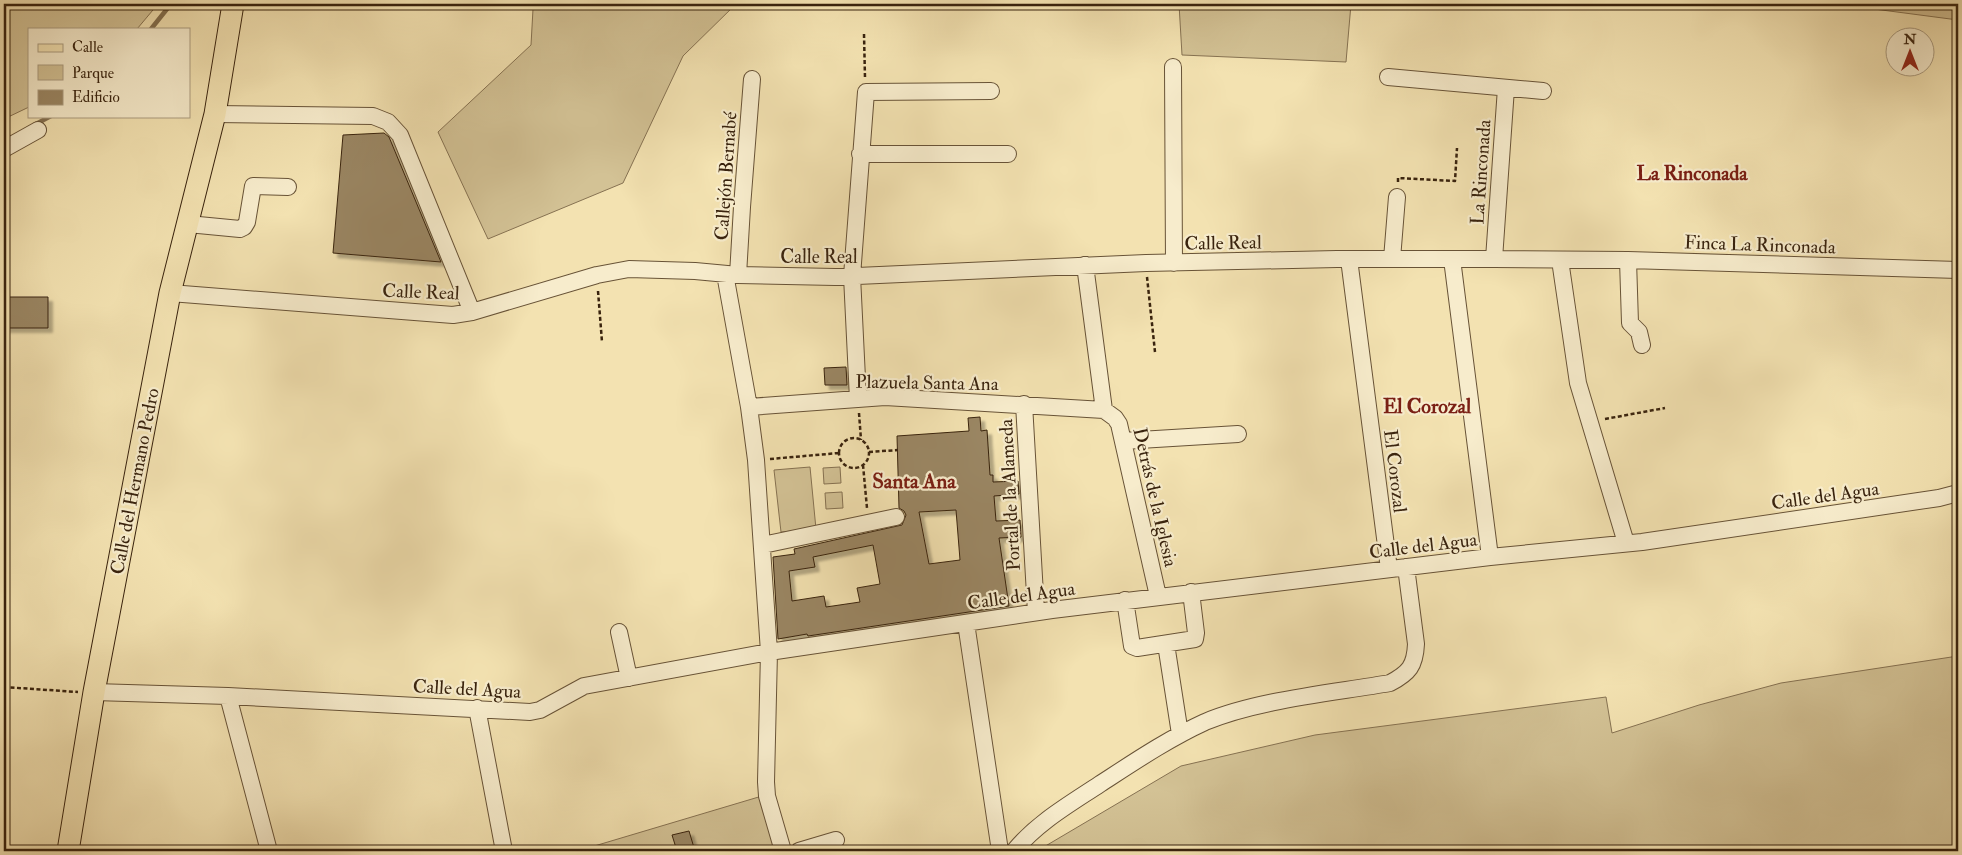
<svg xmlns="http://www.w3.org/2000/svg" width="1962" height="855" font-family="'IM FELL Double Pica',serif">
	<defs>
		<filter id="shadow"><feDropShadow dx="4.5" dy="4.5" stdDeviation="1" flood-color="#0004"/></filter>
	</defs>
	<rect width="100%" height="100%" fill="#f3e2b1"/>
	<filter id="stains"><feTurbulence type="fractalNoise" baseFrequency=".004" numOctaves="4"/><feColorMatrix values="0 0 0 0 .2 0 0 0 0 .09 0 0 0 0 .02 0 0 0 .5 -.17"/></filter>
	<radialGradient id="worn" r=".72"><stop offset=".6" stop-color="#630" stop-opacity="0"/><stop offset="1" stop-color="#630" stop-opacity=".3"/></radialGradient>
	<path fill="#d3c295" stroke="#867252" d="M4,4h154l-21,25h-108v78l-25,12z
		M586,4h150l-53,52 -60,127 -135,56 -50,-107 93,-87 2,-36z
		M1179,4h172l-5,58 -164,-7z
		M1836,4h122v16z
		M810,467l6,62 -35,3 -7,-62z
		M840,467l1,16 -17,1 -1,-16z
		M842,492l1,16 -17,1 -1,-16z
		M1958,656v195h-921l144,-85 134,-31 291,-38 6,36 87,-28 82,-22z
		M762,796l17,55h-187l-1,-4z"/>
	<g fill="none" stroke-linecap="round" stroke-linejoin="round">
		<path stroke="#836f4f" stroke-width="4.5" d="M151,29l20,-25
			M34,125l17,-9"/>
	</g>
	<path fill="#9a8663" stroke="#39230e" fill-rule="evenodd" filter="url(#shadow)" d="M384,133l5,4 52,125 -108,-9 10,-118z
		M4,297h44v31h-44z
		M846,367l1,18h-22l-1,-17z
		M980,417l1,14 6,-1 3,45h3v7l25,-1 1,13 -25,2 2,25 24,-1 1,17 -22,1 10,68 -201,30 -1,-2 -29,5 -5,-82 22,-3 -1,-5 108,-24 4,-10 -2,-4 -5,-3 -2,-72 72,-5 -1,-13zM956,510l4,50 -31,4 -10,-52zM873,545l7,39 -23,4 3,14 -34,5 -2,-11 -32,5 -3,-30 26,-4 -2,-10z
		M689,831l6,20h-18l-5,-16z"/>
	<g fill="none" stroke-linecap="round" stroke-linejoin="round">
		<defs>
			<path id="minor" d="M1173,67l1,196
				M1388,77l155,14
				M215,114l158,2 15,6 12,13 72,177
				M4,149l34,-19
				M860,154h148
				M188,224l52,5 4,-2 3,-5 6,-36 35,1
				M1349,259l40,310
				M1392,259l5,-62
				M1452,259l38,298
				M1494,259l12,-171
				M1560,260l18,123 48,160
				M1628,260l2,63 9,9 3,13
				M1085,265l19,145 11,8 4,6 39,172
				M725,274l24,133 7,53 13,192 -3,130 1,14 16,55
				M738,275l4,-68 10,-128
				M170,293l283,22 19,-3 125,-37 32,-6 66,2 43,4 97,2 311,-14 191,-4h157l134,1 330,10
				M858,399l-6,-123 14,-184 125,-1
				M1024,404l12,208
				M749,407l136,-10 219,13
				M1123,441l115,-7
				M763,545l133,-28
				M1125,600l7,46 5,2 58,-9 1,-6 -5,-41
				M966,623l34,228
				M619,632l10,46
				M1166,644l14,90
				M94,692l134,4 302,16 10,-2 44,-24 185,-34 283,-42 438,-53 152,-15 297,-44 19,-5
				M228,696l41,155
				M477,708l27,143
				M799,851l37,-11
				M1014,851c24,-29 56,-47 86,-67 34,-22 68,-45 105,-62 52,-22 128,-29 185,-39 19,-10 25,-17 26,-39l-10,-77"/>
			<path id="major" d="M68,851l26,-159 76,-399 45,-179 18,-110"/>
		</defs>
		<use href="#minor" stroke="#685337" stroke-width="18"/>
		<use href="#major" stroke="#39230e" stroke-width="23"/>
		<path stroke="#39230e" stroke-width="2.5" stroke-dasharray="4 2.5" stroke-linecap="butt" d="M864,34l1,44
			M1398,182v-4l57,3 2,-33
			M1147,277l8,75
			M598,291l4,51
			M859,413l2,27
			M1605,419l60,-11
			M839 453a15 15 0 1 1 30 0a15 15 0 1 1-30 0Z
			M869,452l29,-2
			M770,459l69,-6
			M863,465l4,43
			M4,687l74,5"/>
		<use href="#minor" stroke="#f7eccc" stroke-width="16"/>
		<use href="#major" stroke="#f3e2b1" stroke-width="21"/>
	</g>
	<g text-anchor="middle" stroke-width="4.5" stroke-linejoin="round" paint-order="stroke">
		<g font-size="19" fill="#39230e" stroke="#f7eccc">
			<text transform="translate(1480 172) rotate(-86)" y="7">La Rinconada</text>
			<text transform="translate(725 176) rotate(-86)" y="7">Callejón Bernabé</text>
			<text transform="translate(1223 242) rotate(-1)" y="7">Calle Real</text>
			<text transform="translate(1760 244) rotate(2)" y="7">Finca La Rinconada</text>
			<text x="819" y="263">Calle Real</text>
			<text transform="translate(421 291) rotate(2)" y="7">Calle Real</text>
			<text transform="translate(927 382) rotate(1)" y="7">Plazuela Santa Ana</text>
			<text transform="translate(1396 471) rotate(83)" y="7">El Corozal</text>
			<text transform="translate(134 481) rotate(-79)" y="7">Calle del Hermano Pedro</text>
			<text transform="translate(1009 495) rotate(-93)" y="7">Portal de la Alameda</text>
			<text transform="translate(1825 495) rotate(-8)" y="7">Calle del Agua</text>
			<text transform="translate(1156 497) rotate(77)" y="7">Detrás de la Iglesia</text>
			<text transform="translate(1423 545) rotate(-7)" y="7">Calle del Agua</text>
			<text transform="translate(1021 595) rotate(-8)" y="7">Calle del Agua</text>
			<text transform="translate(467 688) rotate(3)" y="7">Calle del Agua</text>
		</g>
		<g font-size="20" font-weight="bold" fill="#7a1f14" stroke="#f7eccc">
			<text x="1692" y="180">La Rinconada</text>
			<text x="1427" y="413">El Corozal</text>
		</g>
		<g font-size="21" font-weight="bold" fill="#7a1f14" stroke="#f7eccc">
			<text x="914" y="488">Santa Ana</text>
		</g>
	</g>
	<rect width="1962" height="855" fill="none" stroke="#f3e2b1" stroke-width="20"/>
	<rect x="5" y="5" width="1952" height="845" fill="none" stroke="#39230e" stroke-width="2.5"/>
	<rect x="10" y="10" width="1942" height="835" fill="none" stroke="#39230e"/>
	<rect x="28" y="28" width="162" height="90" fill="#f7eccc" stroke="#ab9c80"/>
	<rect x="38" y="44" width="25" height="8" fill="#f3e2b1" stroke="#ab9c80"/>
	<text x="72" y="52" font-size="15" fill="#39230e">Calle</text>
	<rect x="38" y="65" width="25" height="15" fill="#d3c295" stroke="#ab9c80"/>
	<text x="72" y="78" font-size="15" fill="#39230e">Parque</text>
	<rect x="38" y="90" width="25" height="15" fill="#9a8663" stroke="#ab9c80"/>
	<text x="72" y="102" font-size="15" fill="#39230e">Edificio</text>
	<g transform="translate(1910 52)"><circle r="24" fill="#f7eccc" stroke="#ab9c80"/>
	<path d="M0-4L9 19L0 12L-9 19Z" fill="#8f2418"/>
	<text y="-8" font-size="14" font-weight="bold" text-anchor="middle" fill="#39230e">N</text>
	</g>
	<rect width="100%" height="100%" filter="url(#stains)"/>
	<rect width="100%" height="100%" fill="url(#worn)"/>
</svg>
